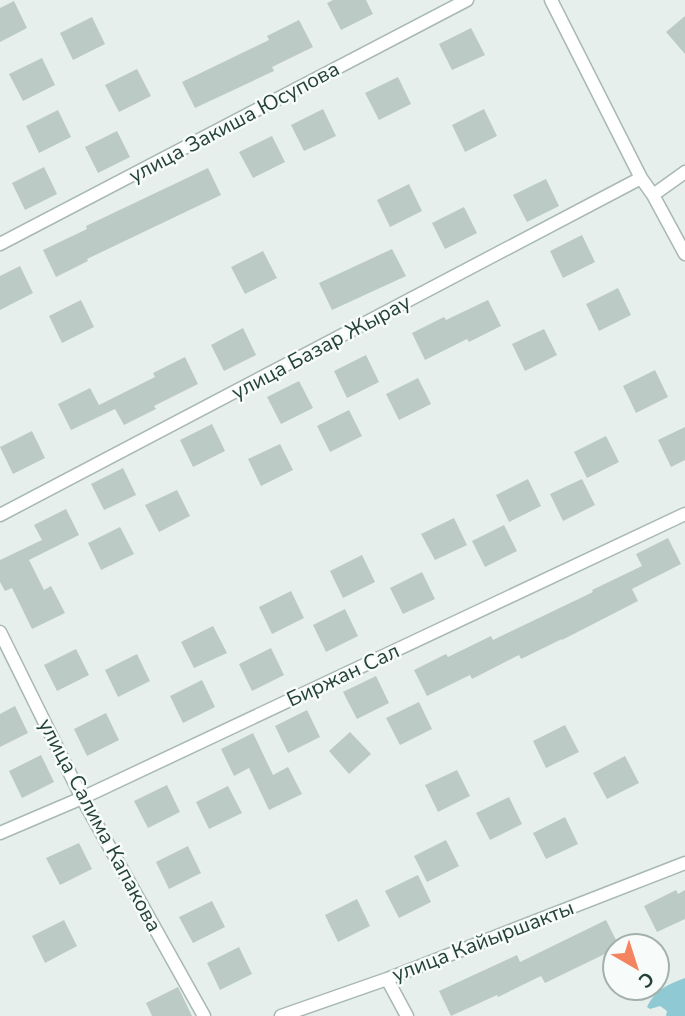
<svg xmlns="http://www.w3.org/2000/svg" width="685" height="1016" font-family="'Nunito Sans',sans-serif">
	<rect width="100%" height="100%" fill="#e6efeb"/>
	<path fill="#8ec9d4" d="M685,978v38h-19l1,-5 -7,-5 -10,3 -3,-2c9,-18 20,-22 38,-29z"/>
	<path fill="#bbcac4" d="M333,0h33l7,14 -32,16 -14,-27z
		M14,1l13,27 -27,14v-34z
		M685,16v38l-19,-22z
		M92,17l13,27 -32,16 -13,-27z
		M299,20l14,27 -41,20 2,4 -79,37 -13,-26 87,-42 -2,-4z
		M471,28l14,27 -33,15 -13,-26z
		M42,58l13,27 -32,16 -14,-27z
		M137,69l14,27 -32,16 -14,-27z
		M398,77l13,27 -32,16 -14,-27z
		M323,109l13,27 -32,15 -13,-26z
		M484,109l13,27 -32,16 -13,-27z
		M58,110l13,27 -32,16 -13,-27z
		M117,131l13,26 -32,16 -13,-26z
		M272,136l13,26 -32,16 -14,-26z
		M44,167l13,27 -32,16 -13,-27z
		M208,168l13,27 -134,64 1,2 -32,16 -13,-27 44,-21 -1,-3z
		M546,179l13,27 -32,16 -14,-27z
		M409,184l13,27 -32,16 -13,-27z
		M464,207l13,26 -32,16 -13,-26z
		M582,235l13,27 -32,16 -13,-27z
		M392,249l14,27 -74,34 -13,-27z
		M263,251l14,27 -32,16 -14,-27z
		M20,266l13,27 -33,17v-34z
		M618,288l13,27 -32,16 -13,-27z
		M81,300l13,27 -32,16 -13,-27z
		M488,300l13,26 -32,16 -2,-3 -42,21 -13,-27 32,-16 2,3z
		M243,328l13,27 -32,16 -13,-26z
		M544,329l13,26 -32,16 -13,-27z
		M366,355l13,27 -32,16 -13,-27z
		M185,357l13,27 -44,22 2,3 -32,16 -9,-16 -44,21 -13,-26 32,-16 9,17 56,-28 -2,-4z
		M655,370l13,27 -32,16 -13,-27z
		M418,378l13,26 -32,16 -13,-26z
		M299,381l14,27 -32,16 -14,-27z
		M349,410l13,26 -32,16 -13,-26z
		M212,424l13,27 -32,16 -13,-27z
		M685,427v33l-14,7 -13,-27z
		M32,431l13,27 -32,16 -13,-27z
		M606,436l13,26 -32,16 -13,-26z
		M280,444l13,26 -32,16 -13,-27z
		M123,468l13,27 -32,15 -13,-26z
		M528,479l13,27 -32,16 -13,-27z
		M582,479l13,26 -32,16 -13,-27z
		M177,490l13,26 -31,16 -14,-27z
		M66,509l13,26 -50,25 15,30 7,-4 14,27 -33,16 -20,-41 -7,3 -5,-9v-22l42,-20 -8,-15z
		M454,518l13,27 -32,15 -14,-26z
		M504,525l13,26 -32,16 -13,-26z
		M120,527l14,27 -33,16 -13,-27z
		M668,538l13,26 -49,25 6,12 -76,39v-1l-41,20 -2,-4 -47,24 -2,-4 -43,21 -13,-26 32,-16 2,3 43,-21 2,4 100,-48 -1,-2 50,-24 -6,-12z
		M362,555l13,27 -32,16 -13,-27z
		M422,572l13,27 -32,15 -13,-26z
		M291,591l13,27 -32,16 -13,-27z
		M345,609l13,27 -32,16 -13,-27z
		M213,626l14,27 -33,15 -13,-26z
		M271,648l13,27 -32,16 -13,-27z
		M76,649l13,26 -32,16 -13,-26z
		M137,654l13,27 -32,16 -13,-27z
		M376,676l13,27 -32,16 -14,-27z
		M202,680l13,27 -32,16 -13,-27z
		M419,702l13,27 -32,16 -14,-27z
		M15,706l13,27 -28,14v-33z
		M307,710l13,27 -32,16 -13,-27z
		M106,713l13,27 -32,16 -13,-27z
		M565,725l14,27 -33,16 -13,-27z
		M350,732l21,22 -22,20 -20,-23z
		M253,733l20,42 15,-8 14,27 -33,16 -20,-42 -15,8 -13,-27z
		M41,755l13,27 -32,16 -13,-27z
		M625,756l14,27 -32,16 -14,-26z
		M457,770l13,26 -32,16 -13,-27z
		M167,785l13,27 -32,16 -14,-27z
		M228,786l14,27 -33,16 -13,-27z
		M509,797l13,27 -32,16 -14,-27z
		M565,817l13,27 -32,15 -13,-26z
		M446,840l13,26 -32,16 -13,-26z
		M79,843l13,26 -32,16 -14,-27z
		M188,846l13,27 -32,16 -13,-27z
		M418,875l13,27 -32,16 -14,-27z
		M676,890l2,4 7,-4v29l-28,13 -13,-26z
		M357,899l13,27 -32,16 -13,-27z
		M212,901l13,26 -32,16 -14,-26z
		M64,920l13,26 -32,17 -13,-27z
		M606,920l13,26h-4v3l-70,34 -4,-7 -43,21 -1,-2 -46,21 -12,-25 78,-36 3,7z
		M239,947l13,27 -32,16 -13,-27z
		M178,987l14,29h-40l-6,-13z"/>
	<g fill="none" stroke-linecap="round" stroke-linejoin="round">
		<defs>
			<path id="minor" d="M551,0l90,178 12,17 32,59
				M653,195l32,-23
				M0,244l467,-244
				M0,515l641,-337
				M0,632l82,166 122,218
				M0,833l82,-35 603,-284
				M387,979l20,37
				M281,1016l106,-37 298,-116"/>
		</defs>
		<use href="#minor" stroke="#a8b8b2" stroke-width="15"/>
		<use href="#minor" stroke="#fff" stroke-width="12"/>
	</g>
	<g text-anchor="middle" stroke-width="5" stroke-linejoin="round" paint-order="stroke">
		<g font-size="21" fill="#24423a" stroke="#f7fbf9">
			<text transform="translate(234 122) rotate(-28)" y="7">улица Закиша Юсупова</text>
			<text transform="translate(321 347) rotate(-28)" y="7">улица Базар Жырау</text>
			<text transform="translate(343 675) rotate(-25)" y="7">Биржан Сал</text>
			<text transform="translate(100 825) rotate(62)" y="7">улица Салима Капакова</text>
			<text transform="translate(483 941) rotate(-21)" y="7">улица Кайыршакты</text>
		</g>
	</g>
	<g transform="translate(636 967) rotate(141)"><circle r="33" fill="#f7fbf9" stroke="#a3b1ad" stroke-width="2"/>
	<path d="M0-5L12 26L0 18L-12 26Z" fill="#f4845f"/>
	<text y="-10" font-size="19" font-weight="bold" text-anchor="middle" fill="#24423a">С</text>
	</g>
</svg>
